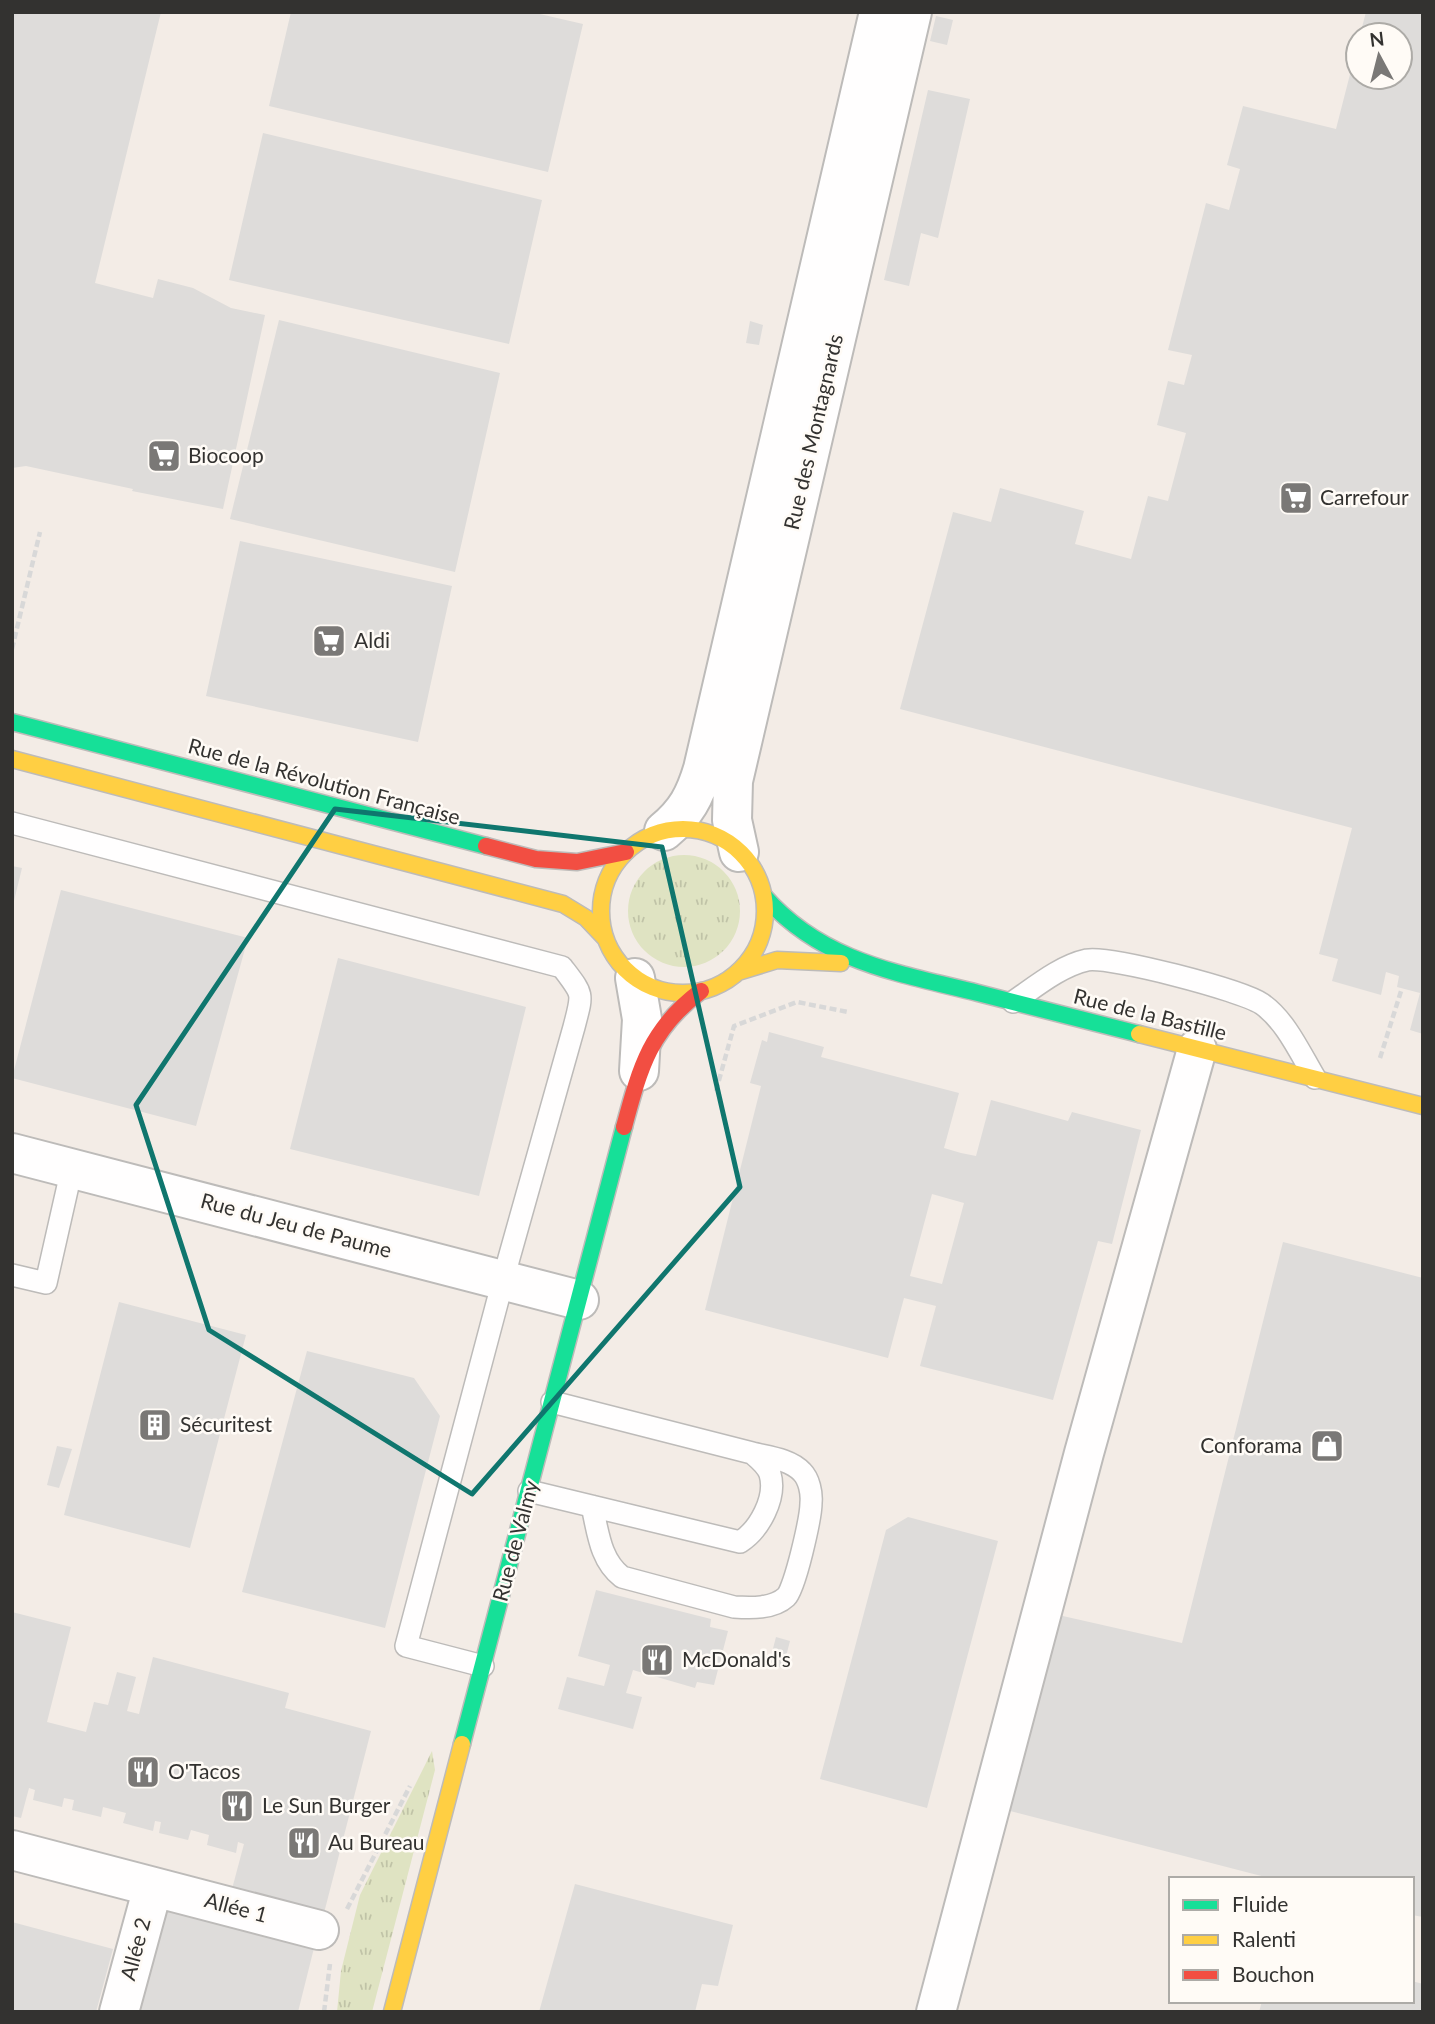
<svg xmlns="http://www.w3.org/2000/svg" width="1435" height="2024" font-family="Lato,sans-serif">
	<defs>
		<pattern id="grass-tufts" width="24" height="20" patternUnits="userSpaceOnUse" patternTransform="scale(1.75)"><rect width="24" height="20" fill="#dfe3c2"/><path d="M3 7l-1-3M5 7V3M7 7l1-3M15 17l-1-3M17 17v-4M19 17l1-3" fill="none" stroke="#c0c3a7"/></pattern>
	</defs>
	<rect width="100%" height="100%" fill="#fdfbf8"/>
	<path fill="#f3ece6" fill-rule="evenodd" d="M12,12h1411v2000h-1411zM1358,35h42v42h-42zM1171,1879h241v122h-241z"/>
	<path fill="url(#grass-tufts)" d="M628 911a56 56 0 1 1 112 0a56 56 0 1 1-112 0Z
		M432,1751l3,19 -63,242h-35l4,-41 19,-76z"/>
	<path fill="#dedcda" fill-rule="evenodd" d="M12,12h149l-66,271 58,15 5,-19 35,9 38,20 34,7 -42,194 -91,-18 1,-2 -107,-23 -14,2z
		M291,12h240l52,12 -35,148 -279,-66z
		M1366,12h57v1022l-13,-4 10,-37 -23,-6 2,-11 -13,-4 -5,23 -49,-14 6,-22 -19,-5 33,-126 -452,-119 53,-197 38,10 9,-34 84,23 -9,33 56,15 17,-63 20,5 18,-68 -29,-8 11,-44 16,4 8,-30 -24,-5 38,-147 23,7 11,-41 -13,-4 16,-59 93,23 21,-82 1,30h42v-42h-40z
		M936,16l17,4 -6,25 -17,-4z
		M928,90l42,9 -32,139 -17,-5 -12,53 -25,-6z
		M263,133l279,67 -33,144 -280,-64z
		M279,320l221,53 -45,199 -225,-53z
		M750,321l13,4 -4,20 -13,-2z
		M240,541l212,45 -34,156 -212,-46z
		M12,866l10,2 -9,37h-1z
		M61,890l187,48 -52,188 -184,-48z
		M338,958l188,49 -47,189 -189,-47z
		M769,1032l55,15 -3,10 138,36 -15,55 17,5 15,3 15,-56 77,21 4,-9 69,18 -29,114 -14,-3 -45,159 -133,-34 16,-60 -32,-8 -16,60 -183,-48 56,-224 -11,-3 12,-43 5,2zM932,1194l32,9 -22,81 -32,-8z
		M1283,1242l140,36v639l-11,-2v-36h-139l-267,-69 48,-196 128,29z
		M119,1302l127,33 -56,213 -126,-33z
		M307,1351l107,27 26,38 -55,212 -143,-36z
		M57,1446l15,3 -13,39 -12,-3z
		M908,1517l90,24 -71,267 -107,-29 66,-249z
		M596,1590l115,29 -1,8 18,4 -14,54 -17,-3 -2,6 -62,-18 -7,23 16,4 -9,32 -75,-20 9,-32 37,9 6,-21 -32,-9z
		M12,1612l59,15 -24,95 39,10 8,-30 14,3 9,-33 19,5 -9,34 12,3 14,-57 136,36 -4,15 86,23 -47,182 -92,-24 12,-45 -6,-2 -2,11 -29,-8 2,-10 -18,-5 -3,10 -29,-7 2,-11 -6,-1 -2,10 -30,-8 3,-10 -23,-6 -2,10 -29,-7 2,-10 -10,-2 -2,9 -29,-7 2,-10 -6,-2 -8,30 -9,-2z
		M776,1637l14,4 -7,27 -14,-4z
		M575,1884l158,41 -15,61 -16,-2 -7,28h-156z
		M167,1905l148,39 -17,68h-159z
		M12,1922l101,27 -17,63h-84z
		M1412,1981l11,3v28h-164l3,-11h150z"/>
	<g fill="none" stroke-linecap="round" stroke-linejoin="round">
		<defs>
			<path id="lane" d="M12,823l550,144c22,29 21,25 12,60l-65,231 -103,388 77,20
				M1013,1002c22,-15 47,-36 74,-42 24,-4 154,30 175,44 24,17 38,49 53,74
				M12,1275l34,8 26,-115
				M529,1491l211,51c19,-12 37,-44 30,-68 -3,-9 -11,-15 -18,-21l-200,-51
				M592,1506c6,26 8,54 30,71l112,30c17,1 39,2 52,-10 9,-8 25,-80 25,-94 1,-10 -2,-24 -9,-31 -12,-13 -34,-15 -50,-19"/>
			<path id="street" d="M664,831c22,-18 31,-35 39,-62l176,-757
				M739,852l-7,-32 1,-39 179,-769
				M635,978l7,41 -3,52
				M12,1153l567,147
				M12,1850l307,80
				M119,2012l34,-125
				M936,2012l148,-559 113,-404"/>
			<path id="fast" d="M12,722l474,124
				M764,896c58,66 134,77 214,97 54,14 107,27 161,41
				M462,1744l162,-617"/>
			<path id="slow" d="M12,759l551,145 23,14 19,20
				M601 911a82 82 0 1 1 164 0a82 82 0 1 1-164 0Z
				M738,972l39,-12 64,3
				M1139,1034l284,72
				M392,2012l70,-268"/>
			<path id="jam" d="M486,846l50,13 41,3 49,-10
				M624,1127c16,-59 26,-98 77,-136"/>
		</defs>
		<use href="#lane" stroke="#bdbbb9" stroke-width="24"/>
		<use href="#street" stroke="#bdbbb9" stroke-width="42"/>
		<use href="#fast" stroke="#bdbbb9" stroke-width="19"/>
		<use href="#slow" stroke="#bdbbb9" stroke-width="19"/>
		<use href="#jam" stroke="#bdbbb9" stroke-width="19"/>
		<path stroke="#d8d8d8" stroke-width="4.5" stroke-dasharray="7 3.5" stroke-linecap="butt" d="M12,649l28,-117
			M1380,1058l22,-70
			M716,1091l18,-65 63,-24 51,10
			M347,1909l63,-123
			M324,2012l6,-48"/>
		<use href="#lane" stroke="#fffefe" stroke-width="21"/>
		<use href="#street" stroke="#fffefe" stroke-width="38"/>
		<use href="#fast" stroke="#16e098" stroke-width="16"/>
		<use href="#slow" stroke="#ffcf43" stroke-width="16"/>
		<use href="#jam" stroke="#f24e42" stroke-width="16"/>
	</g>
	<path fill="none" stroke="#0f766e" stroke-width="5" stroke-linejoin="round" d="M335,809l327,38 78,340 -268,307 -263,-164 -73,-225z"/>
	<defs>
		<symbol id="supermarket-square" viewBox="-11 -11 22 22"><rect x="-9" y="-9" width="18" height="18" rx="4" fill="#7a7876" stroke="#fffbf6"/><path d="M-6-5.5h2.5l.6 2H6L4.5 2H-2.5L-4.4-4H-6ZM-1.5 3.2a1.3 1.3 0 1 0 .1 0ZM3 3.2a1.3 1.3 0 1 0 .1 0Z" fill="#fff"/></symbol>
		<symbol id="building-square" viewBox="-11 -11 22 22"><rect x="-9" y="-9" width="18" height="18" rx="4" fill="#7a7876" stroke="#fffbf6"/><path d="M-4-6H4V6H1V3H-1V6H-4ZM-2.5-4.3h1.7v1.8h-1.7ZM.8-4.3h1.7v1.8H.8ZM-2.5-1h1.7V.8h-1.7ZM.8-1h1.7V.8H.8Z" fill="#fff"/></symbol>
		<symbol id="shop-square" viewBox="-11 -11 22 22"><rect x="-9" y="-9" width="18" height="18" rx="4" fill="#7a7876" stroke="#fffbf6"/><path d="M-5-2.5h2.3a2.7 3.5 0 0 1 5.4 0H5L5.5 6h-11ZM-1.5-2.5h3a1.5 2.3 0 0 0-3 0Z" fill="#fff"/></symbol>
		<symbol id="restaurant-square" viewBox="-11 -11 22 22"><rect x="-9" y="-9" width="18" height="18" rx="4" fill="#7a7876" stroke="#fffbf6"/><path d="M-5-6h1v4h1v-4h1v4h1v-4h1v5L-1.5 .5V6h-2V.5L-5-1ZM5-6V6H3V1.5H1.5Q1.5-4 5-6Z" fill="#fff"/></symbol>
	</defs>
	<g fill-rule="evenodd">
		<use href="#supermarket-square" x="145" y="437" width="38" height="38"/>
		<use href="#supermarket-square" x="1277" y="479" width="38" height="38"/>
		<use href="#supermarket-square" x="310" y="622" width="38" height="38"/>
		<use href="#building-square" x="136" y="1406" width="38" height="38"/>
		<use href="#shop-square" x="1308" y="1427" width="38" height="38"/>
		<use href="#restaurant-square" x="638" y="1641" width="38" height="38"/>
		<use href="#restaurant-square" x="124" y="1753" width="38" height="38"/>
		<use href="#restaurant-square" x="218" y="1787" width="38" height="38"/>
		<use href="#restaurant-square" x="285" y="1824" width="38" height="38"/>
	</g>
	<g text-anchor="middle" stroke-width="5" stroke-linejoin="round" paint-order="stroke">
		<g font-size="21" fill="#333230" stroke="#fffbf6">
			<text transform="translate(814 432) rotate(-77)" y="7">Rue des Montagnards</text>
			<text transform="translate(324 782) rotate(15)" y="7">Rue de la Révolution Française</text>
			<text transform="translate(1150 1015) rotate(14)" y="7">Rue de la Bastille</text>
			<text transform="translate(296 1226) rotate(15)" y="7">Rue du Jeu de Paume</text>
			<text transform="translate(516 1541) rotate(-75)" y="7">Rue de Valmy</text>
			<text transform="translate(236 1908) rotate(15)" y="7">Allée 1</text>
			<text transform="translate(136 1949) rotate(-75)" y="7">Allée 2</text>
		</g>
		<g font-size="21" fill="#333230" stroke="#fffbf6" text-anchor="start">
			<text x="188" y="463">Biocoop</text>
			<text x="1320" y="505">Carrefour</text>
			<text x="354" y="648">Aldi</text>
			<text x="180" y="1432">Sécuritest</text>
			<text x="1302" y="1453" text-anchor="end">Conforama</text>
			<text x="682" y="1667">McDonald's</text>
			<text x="168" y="1779">O'Tacos</text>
			<text x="262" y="1813">Le Sun Burger</text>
			<text x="328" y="1850">Au Bureau</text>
		</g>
	</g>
	<rect width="1435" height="2024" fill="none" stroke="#333230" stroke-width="28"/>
	<rect x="1169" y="1877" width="245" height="126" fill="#fffbf6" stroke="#adaba7" stroke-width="2"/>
	<rect x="1183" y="1900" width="35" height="10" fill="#16e098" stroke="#adaba7" stroke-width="2"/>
	<text x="1232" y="1912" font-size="21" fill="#333230">Fluide</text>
	<rect x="1183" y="1935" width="35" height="10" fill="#ffcf43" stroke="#adaba7" stroke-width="2"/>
	<text x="1232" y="1947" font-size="21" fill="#333230">Ralenti</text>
	<rect x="1183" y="1970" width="35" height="10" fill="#f24e42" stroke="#adaba7" stroke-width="2"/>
	<text x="1232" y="1982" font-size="21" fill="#333230">Bouchon</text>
	<g transform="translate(1379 56) rotate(353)"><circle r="33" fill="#fffbf6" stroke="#adaba7" stroke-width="2"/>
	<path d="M0-5L12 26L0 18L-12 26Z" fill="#7a7876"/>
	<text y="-10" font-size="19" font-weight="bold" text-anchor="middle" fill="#333230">N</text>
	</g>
</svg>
